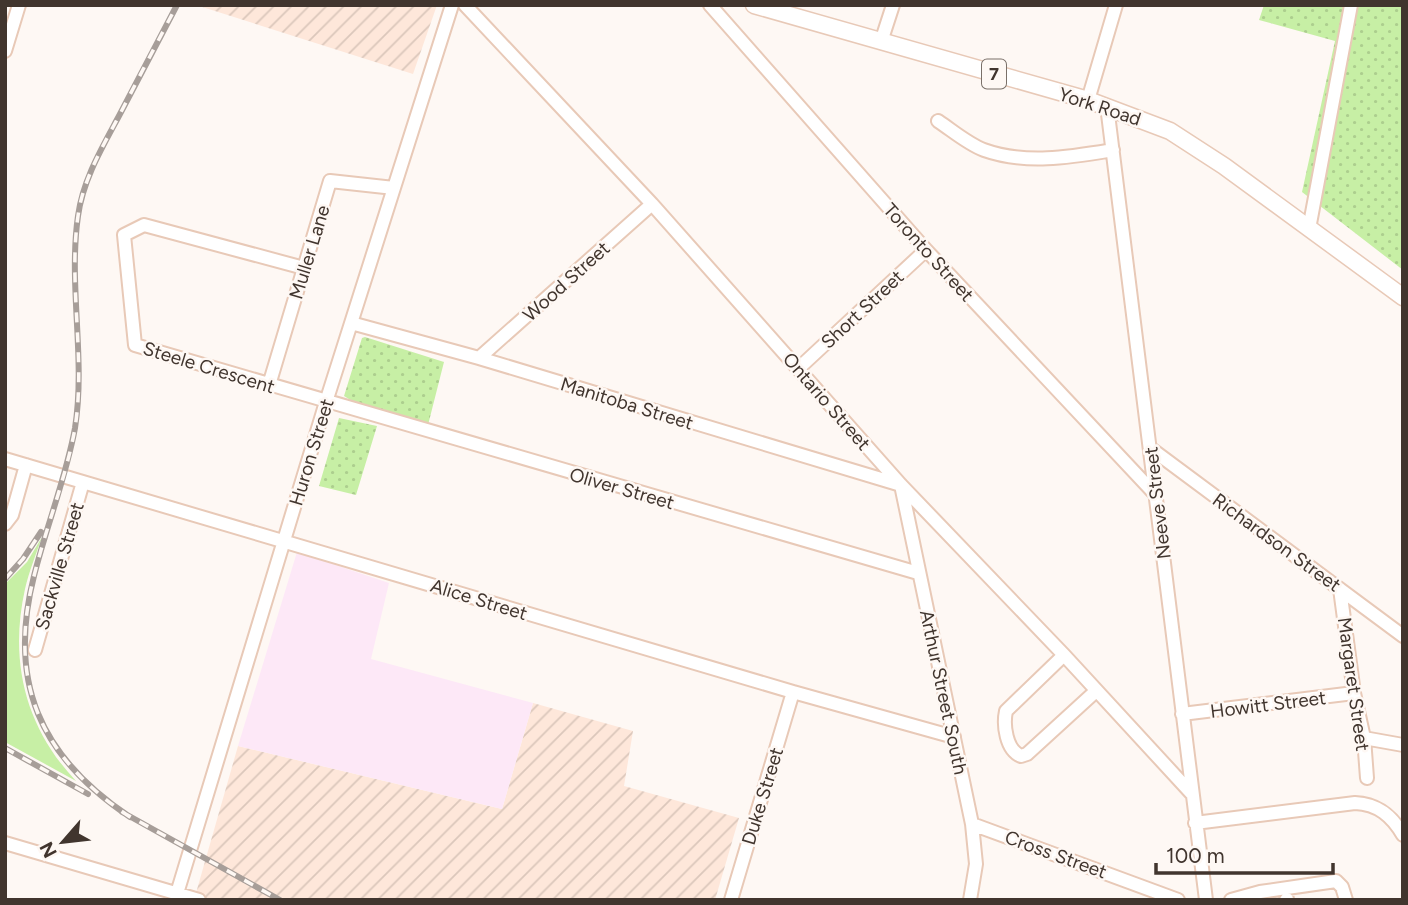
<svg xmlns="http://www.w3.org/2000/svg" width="1408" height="905" font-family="Figtree,sans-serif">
	<defs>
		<pattern id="industrial-furrows" width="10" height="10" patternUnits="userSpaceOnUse" patternTransform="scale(1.75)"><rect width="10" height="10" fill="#fee7da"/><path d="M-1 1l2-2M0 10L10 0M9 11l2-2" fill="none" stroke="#dbc7bb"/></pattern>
		<pattern id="park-dots" width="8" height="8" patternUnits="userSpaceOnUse" patternTransform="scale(1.75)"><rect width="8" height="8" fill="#c7efa5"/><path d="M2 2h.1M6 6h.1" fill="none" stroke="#acce8e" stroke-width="1.8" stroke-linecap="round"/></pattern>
	</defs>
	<rect width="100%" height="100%" fill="#fef8f4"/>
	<path fill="url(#industrial-furrows)" d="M196,5h241l-24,69z
		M533,703l100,28 -9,55 115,32 -24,82h-521l44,-154 264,63z"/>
	<path fill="#fde8f7" d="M297,552l92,31 -18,76 162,44 -31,106 -264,-63z"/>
	<path fill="#c7efa5" d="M42,537c-6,17 -13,35 -17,52 -16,72 0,138 51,192l-71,-39v-158l22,-22z"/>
	<path fill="url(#park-dots)" d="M1264,5h139v265l-101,-78 33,-151 -76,-21z
		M365,337l79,25 -16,63 -76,-24 -8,-5 18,-58z
		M339,418l38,8 -21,69 -37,-9z"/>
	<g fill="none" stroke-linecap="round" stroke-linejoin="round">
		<defs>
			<path id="minor" d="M465,5l187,199 249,281 163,170 128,139
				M710,5l216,245 228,243
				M881,42l12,-37
				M5,51l14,-46
				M1088,100l28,-95
				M1107,106l99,794
				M938,121c15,10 30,23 46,29 42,15 87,7 129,0
				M1309,229l42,-224
				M304,268l-160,-43 -20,10 11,110 783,228
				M351,323l128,35 422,127
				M479,358l173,-154
				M799,368l127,-118
				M269,385l61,-204 64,7
				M1150,448l253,188
				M5,459l788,233 161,45
				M901,485l71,339 4,40 -6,36
				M5,524l7,-9 14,-50
				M1340,589l14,104 10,45 3,40
				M35,650l48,-168
				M1064,655l-58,56c-3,14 0,39 15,45l6,-2 69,-63
				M1182,714l172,-21
				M1364,738l39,7
				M1195,823l160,-20c23,1 37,13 48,32
				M972,824l206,76
				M5,843l194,57
				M175,900l151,-498 126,-397
				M731,900l62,-208
				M1231,900l29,-8 76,-11 6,6 4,13
				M1286,900l1,-1"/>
			<path id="major" d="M754,5l334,95 82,31 54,35 179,131"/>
		</defs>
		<use href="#minor" stroke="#e8c9b7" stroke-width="16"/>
		<use href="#major" stroke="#e8c9b7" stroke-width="19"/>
		<use href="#minor" stroke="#fff" stroke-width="12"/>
		<use href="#major" stroke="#fff" stroke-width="16"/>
		<defs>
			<path id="rail" d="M5,579l18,-20 18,-27
				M5,748l83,46
				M122,812l158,88
				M130,817c-90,-60 -123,-135 -96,-241 12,-49 32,-98 41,-148 11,-70 -7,-142 3,-212 5,-37 25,-70 42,-102 19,-37 38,-73 57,-109"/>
		</defs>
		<use href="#rail" stroke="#a79e99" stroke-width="6"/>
		<use href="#rail" stroke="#fef8f4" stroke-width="3.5" stroke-dasharray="10" stroke-linecap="butt"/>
	</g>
	<g text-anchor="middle" stroke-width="5" stroke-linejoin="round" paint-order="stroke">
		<rect fill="#fef8f4" stroke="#7a7069" stroke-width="2" x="982" y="59.5" width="24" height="29" rx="5"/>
		<g font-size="18" font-weight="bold" fill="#41352e">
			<text x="994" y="80">7</text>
		</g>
		<g font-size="19" fill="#41352e" stroke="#fef8f4">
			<text transform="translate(1100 106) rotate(18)" y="7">York Road</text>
			<text transform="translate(309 252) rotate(-73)" y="7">Muller Lane</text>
			<text transform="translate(929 252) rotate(48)" y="7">Toronto Street</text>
			<text transform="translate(566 281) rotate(-42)" y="7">Wood Street</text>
			<text transform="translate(862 309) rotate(-43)" y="7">Short Street</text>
			<text transform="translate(209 367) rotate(17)" y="7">Steele Crescent</text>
			<text transform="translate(827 401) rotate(49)" y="7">Ontario Street</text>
			<text transform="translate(627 403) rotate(17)" y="7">Manitoba Street</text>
			<text transform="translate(311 452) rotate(-73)" y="7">Huron Street</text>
			<text transform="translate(622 488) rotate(16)" y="7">Oliver Street</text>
			<text transform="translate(1157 503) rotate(-97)" y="7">Neeve Street</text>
			<text transform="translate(1277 542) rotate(36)" y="7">Richardson Street</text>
			<text transform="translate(59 566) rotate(-74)" y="7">Sackville Street</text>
			<text transform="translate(479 599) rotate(17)" y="7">Alice Street</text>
			<text transform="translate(1354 684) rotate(82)" y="7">Margaret Street</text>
			<text transform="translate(944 692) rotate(78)" y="7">Arthur Street South</text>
			<text transform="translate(1268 704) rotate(-7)" y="7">Howitt Street</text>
			<text transform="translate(762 796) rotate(-73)" y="7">Duke Street</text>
			<text transform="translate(1056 854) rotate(20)" y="7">Cross Street</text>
		</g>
	</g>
	<rect width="1408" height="905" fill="none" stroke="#41352e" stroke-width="14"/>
	<g transform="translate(63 842) rotate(242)" stroke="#fef8f4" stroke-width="5" paint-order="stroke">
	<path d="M0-5L12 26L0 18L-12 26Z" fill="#41352e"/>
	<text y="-10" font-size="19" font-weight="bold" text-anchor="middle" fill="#41352e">N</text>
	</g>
	<path d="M1156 863v10h177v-10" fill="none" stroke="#41352e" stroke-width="3.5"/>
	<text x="1166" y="863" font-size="21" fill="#41352e" stroke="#fef8f4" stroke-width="5" paint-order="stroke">100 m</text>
</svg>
